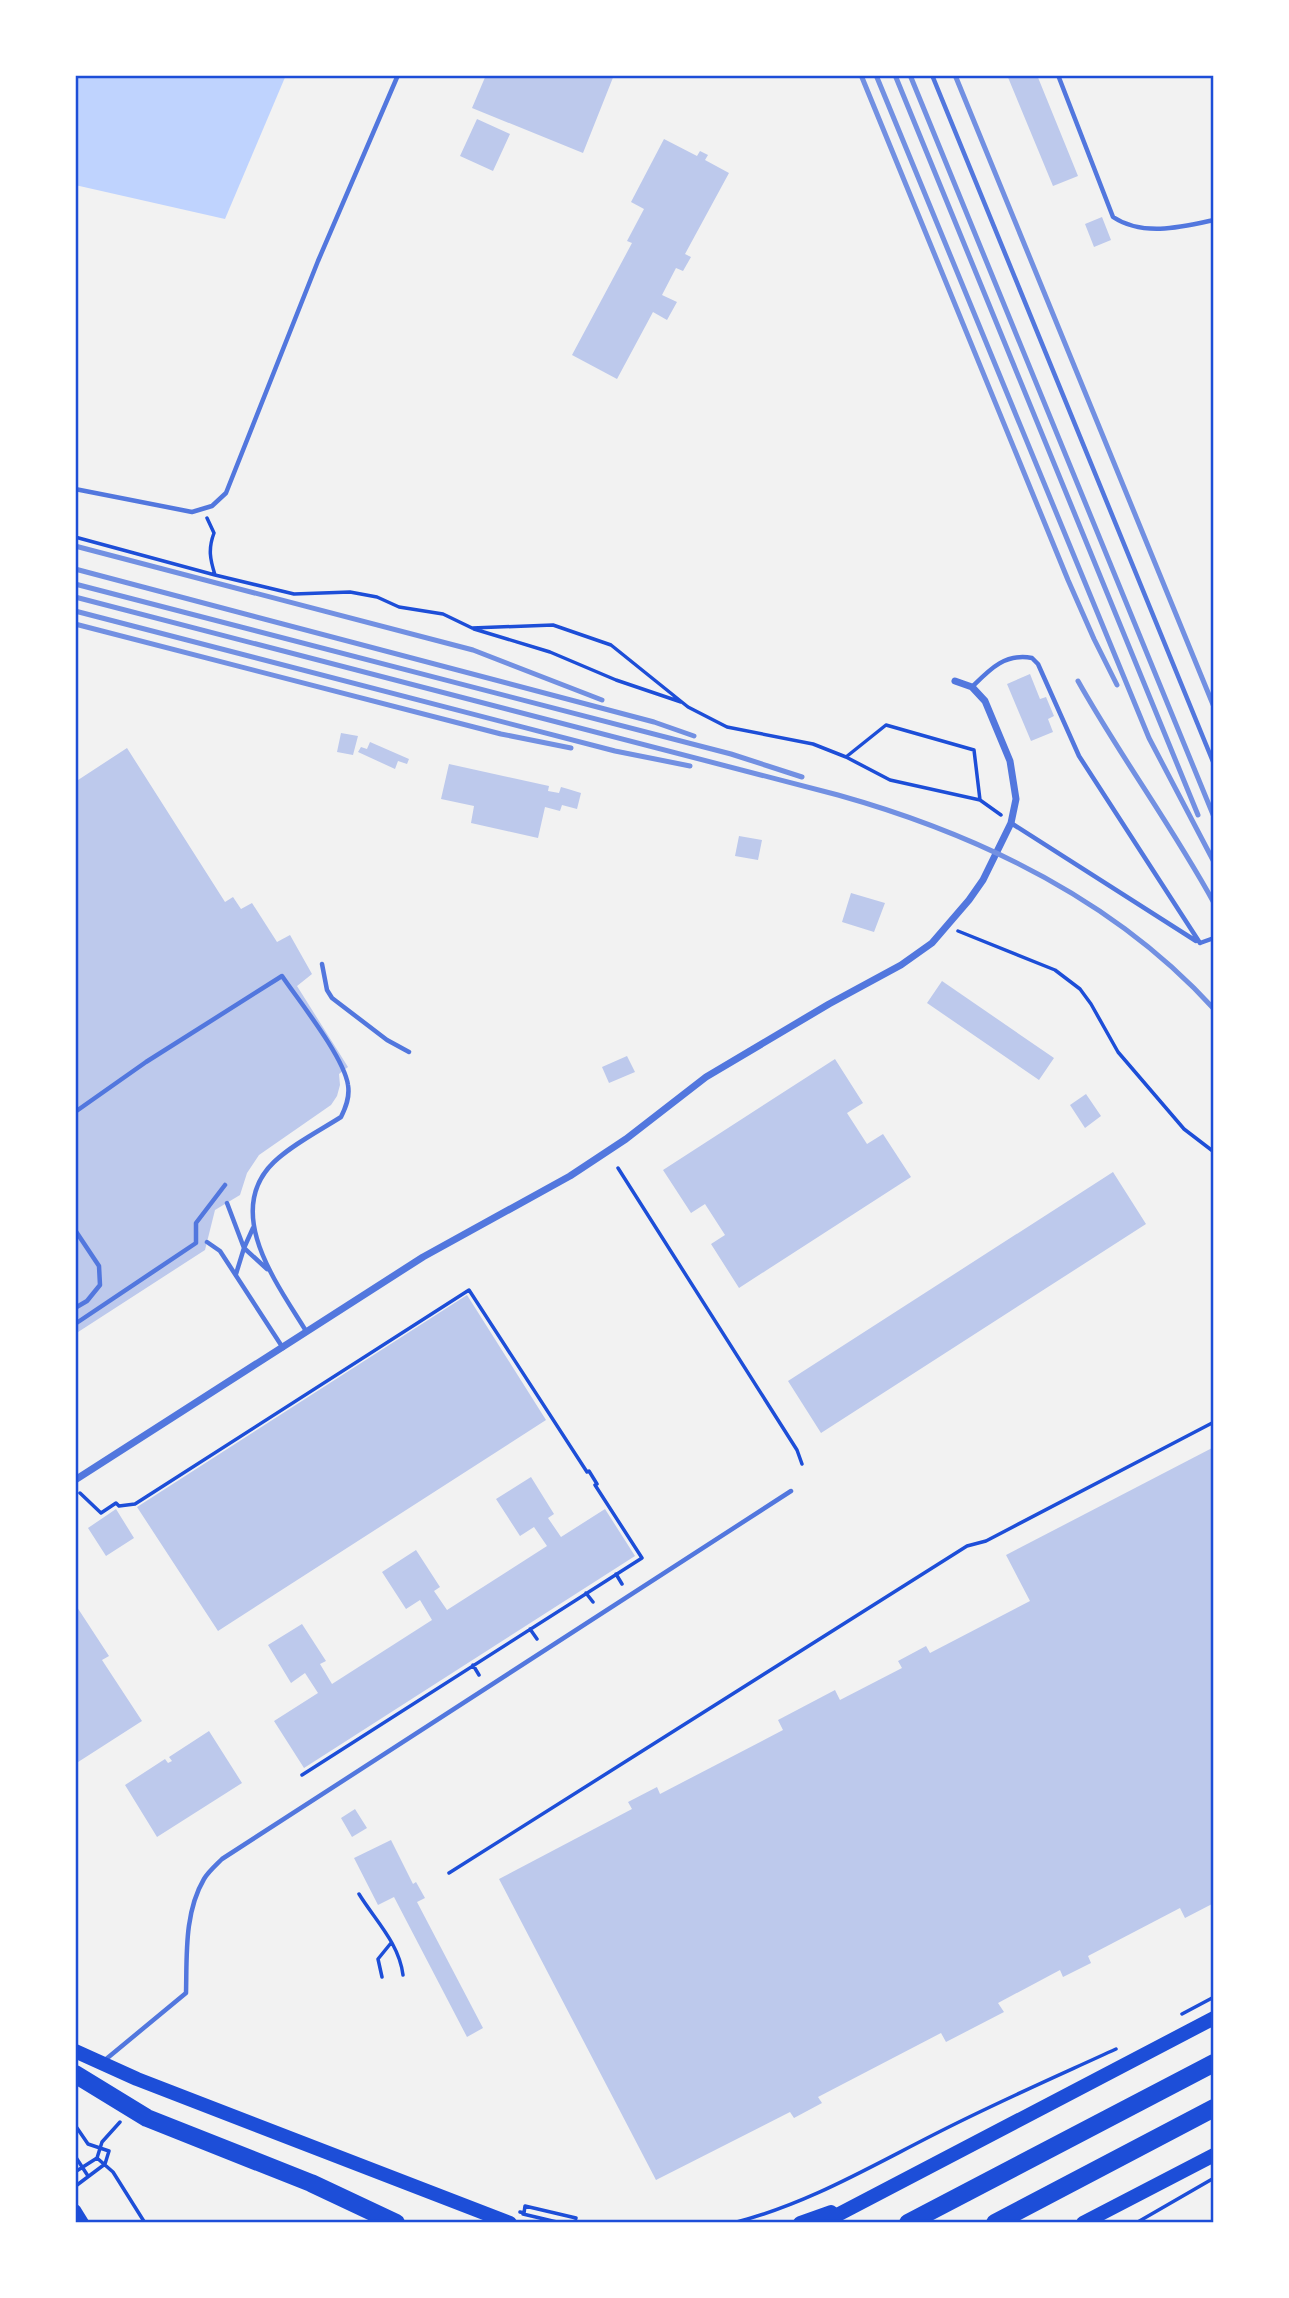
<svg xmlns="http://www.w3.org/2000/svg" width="1289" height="2298" font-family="'DM Sans',sans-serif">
	<rect width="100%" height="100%" fill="#f2f2f2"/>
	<path fill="#bfd3fe" d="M75,75h211l-61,144 -150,-34z"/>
	<path fill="#bdc9ec" d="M486,75h128l-31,78 -111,-45z
		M1007,75h30l41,101 -25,10z
		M477,119l33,15 -17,37 -33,-15z
		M664,139l33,17 3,-5 8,4 -3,5 24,13 -44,81 6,3 -8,14 -7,-3 -14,27 15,7 -10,18 -14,-8 -36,67 -45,-24 60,-112 -5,-2 17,-32 -13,-7z
		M1102,217l9,23 -17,7 -9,-23z
		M1030,674l10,25 6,-2 8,19 -6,3 5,13 -22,9 -24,-57z
		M341,733l17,3 -5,19 -16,-3z
		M370,742l39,17 -2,5 -9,-3 -3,8 -37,-17 3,-5 6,2z
		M127,748l98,154 8,-5 8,12 11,-6 25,39 13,-7 22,39 -15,12 51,81 -9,7 1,11 -3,11 -6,9 -72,50 -12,18 -7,22 -25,15 -10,40 -130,84v-552z
		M449,764l100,22 -1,5 11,2 2,-6 7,2 13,4 -4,16 -15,-4 -2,6 -15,-4 -7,31 -67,-15 3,-17 -33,-7z
		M739,836l23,4 -4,20 -23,-4z
		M851,893l34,10 -11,29 -32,-10z
		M942,981l112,77 -15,22 -112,-77z
		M627,1056l8,16 -26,11 -7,-16z
		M835,1059l28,44 -16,10 20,31 16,-10 28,43 -172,111 -28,-44 14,-9 -20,-31 -14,9 -28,-43z
		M1086,1094l15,22 -16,12 -15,-23z
		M1113,1172l33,52 -325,209 -33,-52z
		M467,1295l79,125 -328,211 -81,-124z
		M1214,1447v456l-29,15 -5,-10 -92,48 3,7 -28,14 -3,-7 -62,33 6,9 -58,30 -5,-9 -123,64 4,6 -28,15 -4,-6 -134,68 -157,-301 133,-70 -4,-7 29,-15 3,7 123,-64 -5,-10 57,-30 5,10 62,-32 -4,-7 28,-15 4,7 100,-52 -24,-46z
		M531,1477l23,37 -6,4 13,19 44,-28 30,47 -331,212 -30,-47 44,-28 -13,-20 -14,10 -23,-38 34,-21 24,37 -6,3 12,20 100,-64 -12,-20 -14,9 -24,-37 34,-22 24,37 -6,4 13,19 100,-64 -13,-19 -14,9 -24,-37z
		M116,1509l18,29 -28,18 -18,-28z
		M75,1604l34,52 -7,4 40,61 -67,43z
		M209,1731l33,52 -85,54 -32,-52 40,-26 3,4 4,-2 -3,-4z
		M355,1809l12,19 -15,9 -11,-19z
		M391,1840l22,44 3,-2 9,16 -8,4 66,126 -16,9 -73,-140 -16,8 -24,-47z"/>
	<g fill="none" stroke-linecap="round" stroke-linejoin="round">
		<path stroke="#1d4ed8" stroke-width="3.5" d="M207,518l7,15c-6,16 -4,26 1,42l79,19 56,-2 27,5 22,10 44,7 29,14 81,-3 58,20 77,62 39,20 86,17 33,13 44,23 90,20 21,15
			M75,537l140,38
			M474,629l76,23 66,28 65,22
			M846,757l40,-32 88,25 6,50
			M958,931l97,39 25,19 11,15 27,48 66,77 30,23
			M618,1168l179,282 5,14
			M80,1493l21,20 15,-10 3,3 16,-2 334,-214 118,182 2,-1 8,13 -2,1 47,73 -340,217
			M616,1574l6,10
			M586,1593l7,9
			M530,1629l7,10
			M473,1665l6,10
			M449,1873l518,-327 19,-5 228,-119
			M359,1894c16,26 40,49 44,81
			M382,1977l-4,-18 13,-16
			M1182,2014l32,-17
			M75,2125l13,19 21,7 -4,13 -28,21
			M75,2156l13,20
			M97,2158l5,-16 18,-20
			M75,2172l22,-14 16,14 32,51
			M520,2212l4,1 1,-7 51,12 -1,3
			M523,2214l38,9
			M733,2223c72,-18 135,-55 200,-88 60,-31 122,-58 183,-86
			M1136,2223l78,-45"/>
		<path stroke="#5277de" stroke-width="4.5" d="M932,75l282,689
			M1058,75l55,142c30,20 69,10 101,3
			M75,489l117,23 20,-6 14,-13 92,-232 80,-186
			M972,687c18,-18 33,-34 60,-29l6,6 41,92 121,187
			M1011,823l185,118
			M1200,943l14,-5
			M322,964l5,26 5,8 55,42 22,12
			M75,1112l71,-50 136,-86c17,25 62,81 66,109 2,12 -2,22 -7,32 -22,14 -48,27 -67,45 -52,50 4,123 32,169
			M227,1203l17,45 23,21
			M75,1230l24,36 1,19 -13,16 -12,7
			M207,1242l13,9 63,97
			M236,1274l8,-26 9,-20
			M75,1324l121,-81v-20l29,-38
			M105,2060l81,-67c1,-37 -2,-80 18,-114 4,-7 12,-14 18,-20l569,-368"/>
		<path stroke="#5277de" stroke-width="7" d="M75,1480l348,-223 147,-81 56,-37 80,-62 123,-73 72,-39 31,-22 37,-43 14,-20 28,-57 5,-24 -6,-38 -25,-60 -13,-14 -17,-6"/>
		<path stroke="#1d4ed8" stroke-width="12" d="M75,2210l8,13"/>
		<path stroke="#1d4ed8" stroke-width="14" d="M75,2051l62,28 373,144
			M800,2223l31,-11
			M822,2223l392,-205
			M1083,2223l131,-68"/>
		<path stroke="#1d4ed8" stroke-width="18" d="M75,2074l72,44 164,65 85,40
			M908,2223l306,-160
			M995,2223l219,-115"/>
		<path stroke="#7290e2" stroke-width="5" d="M861,75l207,505 26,59 23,46
			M876,75l273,663 65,124
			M895,75l303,740
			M910,75l304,742
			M955,75l259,632
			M75,546l398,104 129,50
			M75,569l579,153 40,14
			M75,584l656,170 71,23
			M75,597l763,198c139,39 277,105 376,214
			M75,611l540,140 75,15
			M75,624l426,110 70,14
			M1078,681c42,75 94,145 136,222"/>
	</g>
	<rect width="1289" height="2298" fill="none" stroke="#ffffff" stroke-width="154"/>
	<rect x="77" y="77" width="1135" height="2144" fill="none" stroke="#1d4ed8" stroke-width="2.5"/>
</svg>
